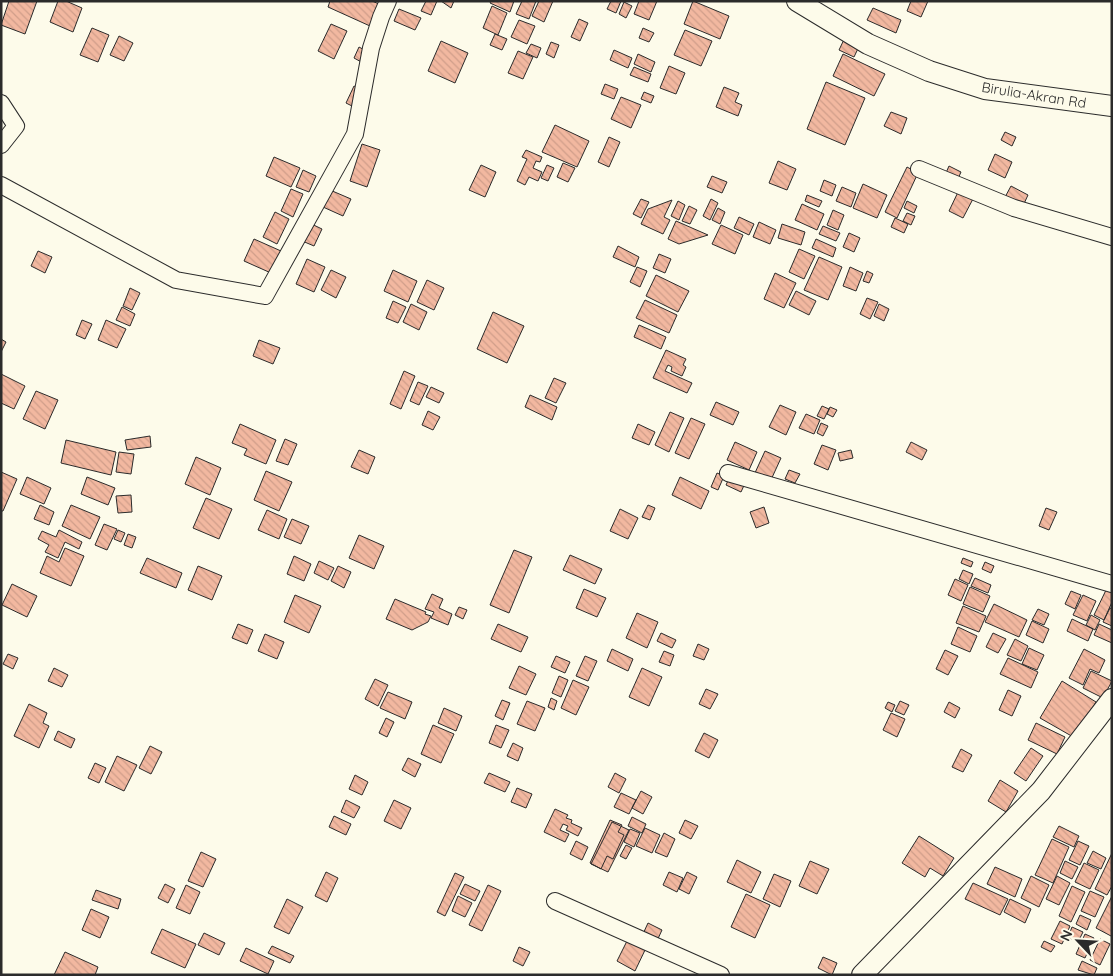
<svg xmlns="http://www.w3.org/2000/svg" width="1113" height="976" font-family="Quicksand,sans-serif">
	<defs>
		<pattern id="building-back-hatch" width="6" height="6" patternUnits="userSpaceOnUse" patternTransform="scale(1.25)"><rect width="6" height="6" fill="#f2b8a0"/><path d="M-1 5l2 2M0 0l6 6M5-1l2 2" fill="none" stroke="#d09e8a"/></pattern>
	</defs>
	<rect width="100%" height="100%" fill="#fdfbea"/>
	<path fill="url(#building-back-hatch)" stroke="#2b2b2b" d="M9,1h28l-12,33 -24,-9z
		M58,1h8l16,7 -9,24 -23,-10z
		M330,1h42l7,3 -9,22 -42,-19z
		M426,1h11l-6,14 -10,-4z
		M441,1h13l-3,7z
		M491,1h23l-4,11 -20,-9z
		M522,1h14l-7,18 -13,-5z
		M539,1h14l-9,21 -12,-6z
		M611,1h10l-5,12 -9,-4z
		M639,1h18l-8,19 -15,-6z
		M693,1l36,15 -9,23 -36,-15z
		M911,1h17l-7,16 -14,-6z
		M624,2l8,4 -6,12 -7,-4z
		M492,6l15,7 -9,22 -15,-7z
		M873,8l28,12 -5,13 -29,-13z
		M399,9l22,9 -6,12 -21,-9z
		M579,19l9,4 -8,18 -9,-4z
		M519,20l16,6 -8,18 -16,-7z
		M331,24l16,7 -13,28 -16,-8z
		M92,28l17,7 -11,27 -18,-7z
		M643,28l11,5 -5,9 -10,-4z
		M849,29l15,7 -10,21 -15,-7z
		M685,30l27,11 -11,25 -27,-11z
		M495,34l12,5 -5,11 -12,-5z
		M119,36l14,7 -9,18 -14,-6z
		M441,41l27,12 -13,30 -27,-12z
		M551,42l8,3 -5,13 -8,-4z
		M531,44l10,4 -4,10 -11,-5z
		M359,47l11,6 -5,11 -11,-6z
		M614,50l18,8 -4,10 -18,-8z
		M518,51l15,6 -10,22 -15,-6z
		M638,54l17,8 -4,10 -17,-8z
		M843,54l42,20 -11,22 -41,-20z
		M669,66l16,7 -9,21 -16,-6z
		M634,67l17,7 -3,8 -18,-7z
		M826,82l39,16 -20,47 -38,-16z
		M605,84l13,5 -4,10 -13,-5z
		M354,86l9,4 -9,17 -8,-4z
		M724,87l15,6 -4,9 7,3 -4,11 -22,-9z
		M644,92l10,4 -3,7 -10,-4z
		M621,97l20,8 -10,23 -20,-9z
		M891,112l16,6 -6,16 -17,-8z
		M555,125l34,16 -12,26 -35,-15z
		M1005,132l11,5 -4,9 -11,-6z
		M609,137l11,5 -11,25 -11,-5z
		M362,144l18,6 -13,37 -17,-6z
		M526,150l16,7 -2,5 -4,-1 -3,7 9,4 -4,9 -9,-4 -4,8 -8,-4 10,-22 -5,-2z
		M995,154l17,8 -7,16 -17,-8z
		M274,157l26,11 -9,19 -25,-11z
		M778,161l18,8 -9,21 -18,-7z
		M563,163l12,5 -7,14 -11,-5z
		M481,165l15,7 -11,25 -16,-7z
		M547,165l7,3 -6,13 -7,-3z
		M949,166l12,6 -4,9 -12,-6z
		M907,167l11,6 -21,45 -12,-6z
		M303,170l13,6 -7,16 -13,-5z
		M712,176l15,6 -5,11 -15,-6z
		M824,180l12,5 -4,11 -12,-5z
		M863,184l24,11 -10,23 -24,-10z
		M1011,186l17,9 -6,13 -18,-9z
		M842,187l14,6 -5,14 -15,-6z
		M291,189l12,5 -10,23 -12,-6z
		M330,190l21,9 -8,17 -20,-9z
		M959,190l15,7 -11,21 -14,-7z
		M807,195l15,6 -3,6 -14,-6z
		M641,199l8,3 -8,16 -8,-4z
		M711,199l7,4 -8,17 -7,-4z
		M672,200l-8,17 6,3 -7,14 -22,-10 7,-15z
		M678,201l7,4 -6,15 -8,-4z
		M907,201l10,5 -3,7 -10,-5z
		M802,204l22,10 -7,16 -22,-10z
		M689,206l8,4 -7,14 -8,-3z
		M718,208l7,4 -5,12 -8,-4z
		M833,210l11,5 -6,15 -11,-5z
		M275,212l14,7 -12,25 -14,-7z
		M907,213l8,3 -4,9 -8,-4z
		M739,217l15,7 -5,11 -15,-7z
		M895,218l13,6 -4,9 -13,-6z
		M301,219l21,10 -8,17 -21,-9z
		M676,221l32,14 -29,9 -11,-5z
		M759,222l17,8 -6,14 -17,-7z
		M782,224l23,8 -4,13 -23,-7z
		M721,225l22,10 -8,19 -23,-10z
		M823,226l17,7 -4,8 -17,-7z
		M849,233l11,5 -6,14 -11,-5z
		M254,239l27,12 -10,22 -27,-12z
		M816,239l20,9 -3,9 -21,-9z
		M618,246l21,11 -4,10 -22,-10z
		M799,249l16,7 -11,23 -15,-7z
		M38,251l14,6 -7,16 -14,-7z
		M659,254l12,5 -6,14 -12,-5z
		M819,257l23,10 -14,33 -24,-10z
		M307,259l18,8 -11,25 -18,-8z
		M637,267l10,4 -7,16 -10,-5z
		M850,267l13,6 -7,18 -13,-5z
		M331,270l15,7 -10,21 -15,-8z
		M393,270l24,11 -9,21 -24,-11z
		M867,271l6,3 -4,9 -6,-2z
		M775,273l21,10 -12,25 -20,-9z
		M656,275l33,16 -11,21 -32,-16z
		M427,280l17,8 -10,22 -17,-8z
		M130,288l10,5 -8,17 -9,-4z
		M796,291l20,10 -7,14 -20,-10z
		M867,298l11,4 -8,17 -10,-5z
		M645,300l32,15 -8,18 -33,-15z
		M393,301l13,6 -8,16 -12,-5z
		M411,304l16,8 -8,18 -16,-8z
		M879,304l10,5 -5,12 -10,-5z
		M122,307l13,7 -5,12 -14,-6z
		M493,312l31,14 -17,37 -30,-14z
		M82,320l10,4 -7,15 -9,-4z
		M106,320l20,9 -9,19 -19,-8z
		M639,325l27,12 -5,12 -27,-12z
		M1,339l5,3 -5,10z
		M259,340l21,8 -7,16 -20,-8z
		M666,350l20,9 -3,6 3,2 -4,9 -11,-5 1,-4 -4,-2 -3,6 27,12 -5,10 -34,-15z
		M404,371l11,5 -14,33 -11,-5z
		M1,374l24,12 -11,23 -13,-6z
		M554,378l12,5 -10,20 -11,-5z
		M418,382l10,4 -9,19 -9,-4z
		M431,387l13,6 -5,10 -13,-6z
		M36,391l22,9 -13,29 -22,-10z
		M530,395l27,12 -5,13 -27,-13z
		M716,402l23,10 -6,13 -23,-10z
		M780,405l16,7 -10,23 -17,-8z
		M822,406l7,3 -5,10 -7,-3z
		M830,407l7,3 -4,7 -6,-3z
		M428,411l12,6 -7,13 -11,-5z
		M670,412l14,6 -15,34 -14,-7z
		M806,414l14,6 -6,14 -15,-6z
		M691,418l14,6 -16,35 -14,-6z
		M821,423l7,3 -5,10 -6,-3z
		M240,424l36,16 -10,24 -22,-9 3,-6 -15,-6z
		M638,424l17,8 -6,13 -17,-7z
		M150,436l1,11 -24,3 -2,-10z
		M285,439l12,5 -9,21 -12,-4z
		M66,440l50,12 -5,23 -50,-12z
		M735,442l22,10 -8,18 -22,-10z
		M911,442l16,8 -5,10 -16,-8z
		M822,445l14,5 -8,20 -14,-6z
		M359,450l16,7 -7,17 -17,-7z
		M851,450l2,8 -13,3 -2,-8z
		M765,451l16,7 -11,24 -16,-7z
		M119,452l15,2 -3,20 -15,-2z
		M196,457l25,11 -11,27 -25,-11z
		M789,470l11,4 -5,9 -10,-4z
		M266,471l26,11 -13,29 -25,-11z
		M1,472l16,7 -14,32h-2z
		M732,472l15,7 -6,13 -15,-7z
		M717,473l7,3 -6,14 -7,-3z
		M27,477l24,11 -7,16 -24,-10z
		M87,477l28,11 -7,17 -27,-11z
		M680,477l29,14 -8,18 -29,-14z
		M131,495l1,17 -14,1 -2,-17z
		M206,498l26,11 -13,30 -26,-11z
		M40,505l14,7 -5,13 -15,-6z
		M71,505l29,12 -10,22 -28,-13z
		M648,505l7,3 -5,12 -8,-3z
		M764,507l5,16 -13,5 -6,-16z
		M1046,508l11,4 -8,18 -10,-4z
		M620,509l18,9 -10,21 -18,-8z
		M267,510l20,9 -8,20 -21,-9z
		M292,519l17,7 -8,18 -17,-7z
		M104,524l13,5 -10,21 -12,-5z
		M59,530l23,12 -3,7 -14,-7 -7,16 -13,-6 4,-7 -11,-6 4,-8 14,6z
		M118,530l7,3 -4,9 -7,-3z
		M128,534l8,3 -4,11 -8,-3z
		M359,535l25,11 -10,23 -25,-11z
		M65,548l19,8 -13,30 -31,-13 7,-17 12,6z
		M514,550l18,7 -23,56 -19,-8z
		M570,555l32,14 -7,15 -32,-14z
		M294,556l17,8 -7,17 -17,-7z
		M147,558l35,15 -6,15 -36,-15z
		M963,558l10,4 -2,5 -10,-4z
		M319,561l15,7 -6,12 -14,-7z
		M985,562l9,4 -3,7 -9,-4z
		M198,566l24,10 -10,24 -24,-10z
		M338,566l13,6 -7,16 -13,-7z
		M963,570l10,4 -4,10 -10,-5z
		M975,578l16,7 -3,8 -17,-7z
		M955,579l13,6 -7,16 -13,-6z
		M12,584l25,12 -10,21 -25,-12z
		M970,587l20,9 -7,16 -20,-8z
		M1107,588l5,2v12l-8,18 -10,-5z
		M584,589l22,9 -9,19 -21,-9z
		M1071,591l10,4 -6,14 -10,-5z
		M432,594l11,5 -4,9 13,6 -4,11 -17,-7 3,-6 -9,-3z
		M295,595l26,11 -12,27 -25,-11z
		M1083,595l13,6 -9,20 -14,-6z
		M395,599l31,13 -1,2 6,2 -3,6 -16,8 -26,-11z
		M994,604l33,16 -8,17 -34,-15z
		M963,606l23,10 -7,16 -23,-9z
		M459,607l8,3 -4,9 -8,-4z
		M1110,608l2,1v17l-9,-4z
		M1038,609l11,5 -5,11 -12,-5z
		M637,613l21,9 -11,26 -21,-10z
		M1091,615l9,5 -5,10 -9,-5z
		M1072,619l21,10 -5,12 -21,-10z
		M1032,621l17,8 -6,14 -17,-8z
		M238,624l15,6 -6,14 -15,-6z
		M498,624l30,13 -7,15 -30,-13z
		M1099,624l13,6v13l-18,-8z
		M958,627l19,9 -7,16 -19,-8z
		M661,633l15,7 -4,8 -15,-7z
		M993,633l13,6 -8,14 -12,-6z
		M265,634l19,8 -7,17 -19,-8z
		M1015,639l13,7 -7,15 -14,-6z
		M698,644l11,5 -5,11 -11,-4z
		M1029,648l15,7 -7,15 -15,-6z
		M612,649l21,10 -5,12 -21,-10z
		M1084,649l21,11 -6,13 -9,-4 -7,16 -14,-7z
		M945,650l13,6 -10,19 -12,-6z
		M664,651l10,4 -4,11 -11,-4z
		M8,654l10,4 -5,11 -10,-5z
		M556,656l14,6 -5,11 -14,-6z
		M585,656l12,5 -9,20 -12,-5z
		M1008,658l30,14 -7,16 -31,-14z
		M519,666l17,8 -10,21 -17,-7z
		M54,668l14,7 -6,12 -14,-6z
		M642,668l20,9 -13,29 -20,-9z
		M1091,671l21,10 -9,17 -20,-10z
		M559,676l9,4 -7,17 -9,-4z
		M375,679l13,6 -10,21 -13,-7z
		M573,680l16,7 -13,28 -15,-7z
		M1062,681l34,21 -21,36 -35,-20z
		M706,689l12,5 -8,15 -11,-5z
		M1008,690l13,6 -9,20 -13,-6z
		M388,692l24,10 -7,17 -25,-11z
		M551,698l6,3 -3,9 -6,-3z
		M502,700l8,3 -7,17 -8,-4z
		M527,701l18,7 -10,23 -18,-7z
		M900,701l9,4 -5,10 -9,-4z
		M888,702l7,3 -3,7 -7,-4z
		M949,702l11,6 -5,10 -11,-6z
		M29,704l18,9 -4,10 6,3 -10,22 -25,-12z
		M444,708l18,8 -6,15 -18,-8z
		M891,713l14,6 -8,18 -14,-7z
		M386,718l8,4 -7,15 -8,-4z
		M1036,723l29,14 -8,17 -29,-14z
		M433,725l21,9 -13,29 -20,-9z
		M496,725l13,5 -8,18 -12,-5z
		M58,731l17,8 -4,9 -17,-8z
		M704,733l14,7 -9,18 -14,-7z
		M513,743l10,5 -5,13 -11,-5z
		M150,746l12,6 -11,22 -12,-6z
		M1031,748l12,8 -17,25 -12,-8z
		M961,749l11,6 -9,17 -11,-5z
		M117,756l20,9 -13,26 -19,-9z
		M408,758l13,6 -6,13 -13,-7z
		M95,763l11,5 -7,15 -11,-5z
		M489,773l21,9 -5,10 -21,-9z
		M615,773l11,6 -7,14 -11,-6z
		M355,775l13,7 -6,13 -13,-6z
		M1000,780l18,11 -12,21 -18,-11z
		M517,788l15,6 -6,14 -15,-6z
		M641,791l11,6 -9,17 -11,-6z
		M621,793l15,7 -7,14 -15,-7z
		M346,800l14,7 -6,11 -13,-6z
		M394,800l17,8 -10,21 -17,-8z
		M555,809l13,6 -2,3 6,2 -1,3 11,5 -4,8 -12,-6 2,-4 -5,-2 -3,6 9,4 -4,8 -21,-10z
		M334,816l17,8 -5,11 -17,-8z
		M632,817l14,7 -4,9 -14,-7z
		M610,820l12,5 -4,7 6,3 -11,24 -6,-3 -6,13 -11,-6z
		M685,820l13,6 -7,13 -12,-6z
		M612,822l17,8 -21,42 -17,-8z
		M1059,826l20,10 -5,11 -21,-10z
		M645,828l15,7 -8,18 -16,-7z
		M630,829l10,4 -6,14 -10,-5z
		M664,833l11,6 -8,18 -12,-5z
		M919,836l35,22 -11,18 -13,-8 -5,9 -23,-14z
		M1052,839l17,8 -16,36 -18,-8z
		M576,841l12,6 -6,13 -12,-6z
		M1078,841l11,5 -9,19 -11,-5z
		M626,845l6,3 -6,11 -6,-3z
		M1093,851l13,7 -5,11 -14,-6z
		M201,852l15,7 -13,28 -15,-6z
		M1112,853v33l-5,9 -12,-6z
		M737,860l24,12 -10,21 -24,-11z
		M810,861l19,8 -12,25 -18,-8z
		M1065,861l13,6 -6,12 -12,-6z
		M1084,863l15,7 -9,19 -15,-7z
		M995,867l27,12 -7,18 -28,-13z
		M326,872l12,6 -11,24 -12,-6z
		M669,872l14,6 -6,14 -14,-7z
		M687,872l10,5 -8,17 -10,-5z
		M455,873l9,4 -19,39 -8,-4z
		M774,874l17,7 -11,26 -17,-8z
		M1031,876l18,9 -10,22 -18,-9z
		M1057,876l13,7 -11,22 -13,-6z
		M973,883l35,16 -8,16 -35,-16z
		M165,884l10,5 -7,14 -10,-5z
		M465,884l15,7 -5,10 -15,-7z
		M186,885l14,7 -10,22 -14,-6z
		M488,885l13,6 -19,40 -13,-6z
		M1072,886l13,6 -14,30 -12,-6z
		M96,890l25,9 -3,10 -26,-9z
		M1090,891l14,6 -9,20 -14,-6z
		M746,894l24,11 -15,33 -24,-11z
		M458,896l14,7 -7,14 -13,-6z
		M1112,896v39l-1,1 -15,-8z
		M287,899l16,8 -14,27 -15,-7z
		M1010,899l21,10 -6,14 -21,-11z
		M91,909l18,8 -9,21 -18,-8z
		M1080,915l11,5 -4,10 -11,-6z
		M1060,921l10,5 -8,18 -11,-5z
		M648,923l14,7 -6,13 -14,-7z
		M1072,927l11,5 -5,10 -10,-5z
		M162,929l34,15 -11,24 -34,-15z
		M204,933l21,10 -6,12 -21,-10z
		M1085,934l9,4 -9,20 -9,-4z
		M628,939l18,9 -11,23 -18,-10z
		M1100,939l10,5 -10,21 -10,-5z
		M1044,941l11,5 -4,6 -10,-5z
		M272,946l22,10 -4,7 -22,-10z
		M519,947l11,5 -7,14 -10,-5z
		M246,948l28,13 -6,13 -28,-13z
		M65,952l33,15 -3,8h-41z
		M823,957l14,6 -5,12 -14,-7z
		M1082,961l15,7 -3,7 -16,-5z"/>
	<g fill="none" stroke-linecap="round" stroke-linejoin="round">
		<defs>
			<path id="minor" d="M1,103l15,23 -15,19
				M919,169l95,39 98,29
				M1,185l175,95 89,16 90,-162 16,-86 10,-31 7,-16
				M728,473l384,111
				M555,901l166,74"/>
			<path id="tertiary" d="M797,1l71,43 61,27 56,18 127,17
				M862,975l179,-184 71,-92"/>
		</defs>
		<use href="#minor" stroke="#2b2b2b" stroke-width="18"/>
		<use href="#tertiary" stroke="#2b2b2b" stroke-width="22"/>
		<use href="#minor" stroke="#fdfbea" stroke-width="16"/>
		<use href="#tertiary" stroke="#fdfbea" stroke-width="20"/>
	</g>
	<g text-anchor="middle" stroke-width="4" stroke-linejoin="round" paint-order="stroke">
		<g font-size="14" fill="#2b2b2b" stroke="#fdfbea">
			<text transform="translate(1034 95) rotate(9)" y="5">Birulia-Akran Rd</text>
		</g>
	</g>
	<rect width="1113" height="976" fill="none" stroke="#2b2b2b" stroke-width="5"/>
	<g transform="translate(1078 941) rotate(295)" stroke="#fdfbea" stroke-width="4" paint-order="stroke">
	<path d="M0-4L9 19L0 12L-9 19Z" fill="#2b2b2b"/>
	<text y="-8" font-size="14" font-weight="bold" text-anchor="middle" fill="#2b2b2b">N</text>
	</g>
</svg>
